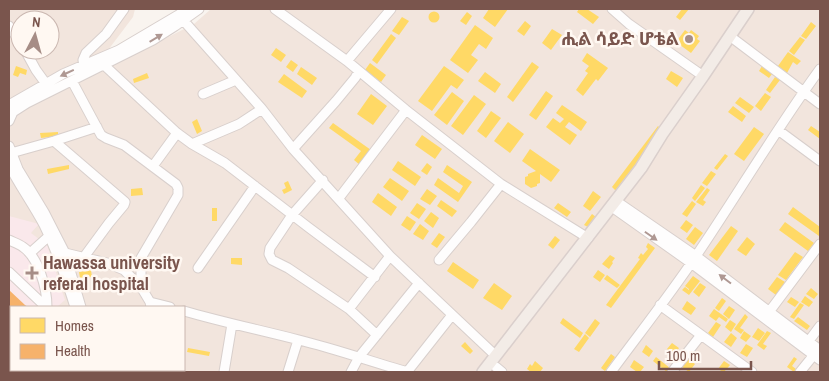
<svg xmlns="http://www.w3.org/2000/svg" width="829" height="381" font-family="'Archivo Narrow','Noto Sans Ethiopic',sans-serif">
	<rect width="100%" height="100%" fill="#f9f4ef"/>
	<path fill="#f2e5dd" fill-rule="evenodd" d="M9,9h126l-2,8 -46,61 107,-54 17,-15h609v363h-811zM20,20h30v30h-30zM11,307h173v63h-173z"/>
	<path fill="#fae8eb" d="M9,216l30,8 -8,9 16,12 18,55 -8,7h-46v60l-2,3z"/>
	<path fill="#ffd966" d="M489,9h19l-13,18 -12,-9z
		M579,9h8l12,8 -6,7 -16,-12z
		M682,9h7l-9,11 -4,-3z
		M428.5 17a5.5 5.5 0 1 1 11 0a5.5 5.5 0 1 1-11 0Z
		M467,12l5,4 -6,9 -6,-4z
		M402,17l7,4 -10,14 -7,-4z
		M525,21l6,5 -7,10 -7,-5z
		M811,22l5,4 -10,13 -5,-3z
		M475,25l18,13 -7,11 -7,-5 -8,11 7,5 -10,13 -18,-13z
		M552,29l10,6 -11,15 -9,-7z
		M685,30l4,3 2,-3 8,6 -2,3 3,2 -9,12 -15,-11z
		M391,34l5,4 -19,26 -5,-4z
		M800,37l5,3 -11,15 -5,-4z
		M276,48l10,7 -5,7 -10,-7z
		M788,52l13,9 -4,4 -4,-3 -6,11 -9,-7z
		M587,53l21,15 -10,13 -2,-2 -13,17 -7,-6 12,-17 -3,-2 4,-5 -7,-5z
		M291,60l7,5 -5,7 -7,-5z
		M532,62l7,5 -26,35 -6,-5z
		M370,63l16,12 -5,7 -16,-12z
		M16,66l11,4 -1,5 -6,-2 -2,4 -5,-2z
		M444,66l20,14 -7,9 -6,-4 -19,26 -14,-10z
		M762,66l10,8 -3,4 -10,-7z
		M301,67l16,11 -5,7 -15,-11z
		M671,71l12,7 -6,9 -11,-8z
		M485,72l16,12 -6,9 -17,-12z
		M147,73l2,5 -15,5 -1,-4z
		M284,74l23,17 -5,7 -24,-16z
		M775,77l5,3 -10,13 -4,-3z
		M546,91l7,5 -17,24 -7,-5z
		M452,92l12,9 -17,24 -13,-10z
		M765,93l6,4 -10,14 -6,-5z
		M371,94l16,12 -14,19 -16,-11z
		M474,95l12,9 -23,31 -12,-9z
		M740,97l14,10 -5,6 -14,-10z
		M562,105l25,17 -6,9 -12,-9 -4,5 12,8 -7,10 -24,-18 7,-9 7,5 4,-4 -8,-6z
		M733,106l13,10 -4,6 -14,-10z
		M491,111l10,7 -15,20 -9,-7z
		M197,119l5,12 -5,3 -5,-12z
		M508,122l16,12 -14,19 -16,-12z
		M333,123l38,27 -11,15 -6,-5 7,-9 -32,-23z
		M658,126l4,4 -46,61 -4,-4z
		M811,126l9,6v7l-12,-9z
		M754,127l10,7 -20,27 -10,-7z
		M58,132v4l-17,2 -1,-5z
		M422,135l20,14 -7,10 -20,-14z
		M530,149l30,21 -9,12 -11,-8v9l-3,1v2l-6,2 -6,-4v-7l3,-1v-2l8,-3 -14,-10z
		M725,154l3,2 -11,14 -3,-2z
		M398,161l23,16 -6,9 -23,-16z
		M427,163l5,4 -5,8 -6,-4z
		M69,165v4l-21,5 -1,-5z
		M447,165l25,17 -14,20 -24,-17 4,-7 21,15 4,-7 -20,-14z
		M711,171l5,3 -9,12 -5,-3z
		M390,178l19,13 -7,10 -19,-14z
		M288,181l4,9 -8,4 -2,-4 4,-2 -2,-5z
		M701,185l4,3 -10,13 -3,-3z
		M142,188l1,7 -12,1v-7z
		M707,188l3,2 -7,10 3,2 -3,4 -7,-4z
		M427,189l10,7 -7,9 -10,-6z
		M593,191l8,6 -11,14 -7,-5z
		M378,193l19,14 -6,9 -19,-14z
		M441,200l16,11 -5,6 -15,-11z
		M692,201l4,3 -9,13 -5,-3z
		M417,203l9,6 -7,10 -9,-6z
		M558,203l13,9 -4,5 -13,-9z
		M793,207l27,20v6l-1,3 -31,-22z
		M212,208h5v13h-5z
		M431,212l8,6 -6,10 -9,-7z
		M592,214l4,3 -8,10 -4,-2z
		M407,216l9,6 -6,9 -9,-6z
		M686,220l7,5 -6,8 -7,-5z
		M785,222l29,21 -6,8 -29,-21z
		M420,224l9,7 -6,9 -10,-6z
		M731,226l7,5 -21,30 -8,-6z
		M695,227l8,6 -9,12 -8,-6z
		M439,233l6,4 -8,11 -6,-4z
		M555,236l5,4 -7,9 -5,-4z
		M747,237l8,7 -9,12 -9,-6z
		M648,243l7,5 -44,60 -5,-3 34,-46 -2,-1 3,-5 2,2 5,-6 -2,-2z
		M795,252l8,5 -17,23 -8,-5z
		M610,255l5,3 -3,4 1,1 -4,6 -7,-5z
		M231,258h11v7l-11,-1z
		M453,262l26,18 -6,9 -26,-18z
		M91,270l1,7 -12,1 -1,-6z
		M598,270l7,5 -5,7 -7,-5z
		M607,275l13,10 -3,3 -13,-9z
		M693,276l7,5 -11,14 -7,-5 3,-3 4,3v-1l-4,-3z
		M777,277l8,5 -9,13 -8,-6z
		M494,283l18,13 -10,14 -19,-12z
		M700,283l6,4 -7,10 -6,-5z
		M811,288l7,6 -4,5 -8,-5z
		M805,296l8,6 -4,5 -8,-5z
		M791,297l8,5 -4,5 -8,-5z
		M722,298l4,3 -7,10 -4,-3z
		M687,301l9,7 -5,7 -9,-6z
		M800,303l4,2 -10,14 -4,-2z
		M729,306l6,4 -6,9 -6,-5z
		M714,309l14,10 -2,3 -7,-5 -3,4 -7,-5z
		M745,314l3,3 -8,11 4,2 -3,4 -7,-5z
		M798,317l12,9 -3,4 -13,-9z
		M563,318l20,15 -3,5 -20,-15z
		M595,319l5,4 -10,14 -5,-4z
		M730,320l6,4 -5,8 -6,-5z
		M716,322l5,3 -8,12 -5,-4z
		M758,328l7,5 -6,8 -7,-4z
		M744,331l7,5 -5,6 -6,-4z
		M767,331l4,2 -8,11 4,2 -3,4 -7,-5z
		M731,333l6,5 -6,9 -7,-5z
		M585,334l4,4 -10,14 -5,-3z
		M465,342l8,9 -3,3 -9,-8z
		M672,343l7,5 -4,6 -8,-5z
		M746,344l7,4 -6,9 -7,-4z
		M646,345l7,6 -4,6 -7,-5z
		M188,348l22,4 -1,4 -22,-4z
		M611,354l4,3 -10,14 -4,-3z
		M656,357l14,11 -3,4 -14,-11z
		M794,357l3,2 -5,7 4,3 -2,3 -7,-5z
		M688,359l7,5 -6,8 -7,-5z
		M634,360l10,7 -4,5h-3l-7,-5z
		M535,361l8,7 -3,4h-9l-4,-3 3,-5 2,2z
		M724,361l6,4 -6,7h-1l-5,-3z"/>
	<path fill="#f6b26b" d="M9,290l16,15 3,2h-18l-1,-1z"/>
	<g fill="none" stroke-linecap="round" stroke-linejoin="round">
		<defs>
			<path id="minor" d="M275,9l72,52 59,49 95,74 87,54
				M612,9l17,15 74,52
				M183,20l79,89 31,40 97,107 106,100
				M9,26l11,16
				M735,40l85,64
				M25,50l11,20 13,18
				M347,61l44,-52
				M104,65l73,68 15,11 33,19 83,64 67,50
				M84,66l-1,-6 3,-7 20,-19 18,-25
				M72,81l29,54 5,3 18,7 52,39 2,4v7l-37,63v29
				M203,94l33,-14
				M9,105l54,-31 56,-24 61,-36 7,-5
				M9,121l4,-9 14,-9 126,-63 22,-14 24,-17
				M778,130l42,31
				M54,141l71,61 -1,3 -15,18 -25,34
				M192,144l47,-20 23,-15
				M9,146l9,23 26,43 21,41 16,54
				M293,149l43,-48 19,-23 4,-7
				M11,153l43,-12 43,-14
				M9,165c10,20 24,39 35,60 13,26 22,54 31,82
				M153,166l24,-33
				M323,180l-31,35 -22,33 -1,6 3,6 16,8 61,41 28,26
				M339,198l67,-88
				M616,201l80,55 124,94
				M612,207l79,56 129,97
				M9,240c4,2 10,4 14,7 16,11 24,42 24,60
				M30,253l19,-17
				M65,253l42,10 17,7 17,17 9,15 1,5
				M439,260l32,-38 30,-38
				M198,268l57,-82
				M9,272l37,35
				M150,302l20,5
				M660,305l92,67
				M349,309l41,-53
				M184,311c38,11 76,19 115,29 37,9 73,22 109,32
				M769,312l51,-68
				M805,346l15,-20
				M496,367l6,5
				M9,369l2,-2
				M92,370v2
				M99,370l1,2
				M165,370v2
				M224,372l8,-48
				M288,372l10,-32
				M351,372l8,-15 60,-74
				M407,372l45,-57
				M611,372c28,-38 58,-76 85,-116 42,-62 80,-127 124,-187
				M672,372l29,-37
				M800,372l17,-21"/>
			<path id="major" d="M483,372l158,-204 21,-34 41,-58 45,-67"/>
		</defs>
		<use href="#minor" stroke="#d8cfcc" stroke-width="11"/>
		<use href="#major" stroke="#dacfcc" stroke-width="14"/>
		<use href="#minor" stroke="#fefdfd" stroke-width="9"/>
		<use href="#major" stroke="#f3ece7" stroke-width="11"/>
	</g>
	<defs><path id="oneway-solid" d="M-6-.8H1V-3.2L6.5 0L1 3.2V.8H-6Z" transform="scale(1.25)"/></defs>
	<g fill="#af9893">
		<use href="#oneway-solid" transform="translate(156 38) rotate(-31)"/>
		<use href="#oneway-solid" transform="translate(67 73) rotate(155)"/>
		<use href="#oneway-solid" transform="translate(651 236) rotate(35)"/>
		<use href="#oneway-solid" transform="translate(725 279) rotate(-143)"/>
	</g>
	<g fill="#a68d86" stroke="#fff8f2" stroke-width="2">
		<circle cx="689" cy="39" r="5"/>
		<path d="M29.5 265.5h5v5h5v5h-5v5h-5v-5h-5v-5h5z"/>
	</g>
	<g text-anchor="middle" stroke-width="5" stroke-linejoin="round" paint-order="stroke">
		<g font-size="18" font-weight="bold" fill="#7a554d" stroke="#fff8f2" text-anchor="end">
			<text x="679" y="45">ሒል ሳይድ ሆቴል</text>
			<text x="43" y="269" text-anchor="start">Hawassa university<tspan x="43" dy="21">referal hospital</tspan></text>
		</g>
	</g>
	<rect width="829" height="381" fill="none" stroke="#7a554d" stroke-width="20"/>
	<rect x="10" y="306" width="175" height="65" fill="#fff8f2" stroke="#cab7b0"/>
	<rect x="20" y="318" width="25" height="15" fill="#ffd966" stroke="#cab7b0"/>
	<text x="55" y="331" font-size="15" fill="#7a554d">Homes</text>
	<rect x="20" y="344" width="25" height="15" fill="#f6b26b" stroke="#cab7b0"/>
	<text x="55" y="356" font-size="15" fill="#7a554d">Health</text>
	<g transform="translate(35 35) rotate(6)"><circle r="24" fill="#fff8f2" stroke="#cab7b0"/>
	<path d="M0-4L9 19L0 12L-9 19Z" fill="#a68d86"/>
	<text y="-8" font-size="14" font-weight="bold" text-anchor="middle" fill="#7a554d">N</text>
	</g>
	<path d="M659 361v8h92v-8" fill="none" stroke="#7a554d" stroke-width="2.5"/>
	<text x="666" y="361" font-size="15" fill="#7a554d" stroke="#fff8f2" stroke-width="4" paint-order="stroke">100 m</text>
</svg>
